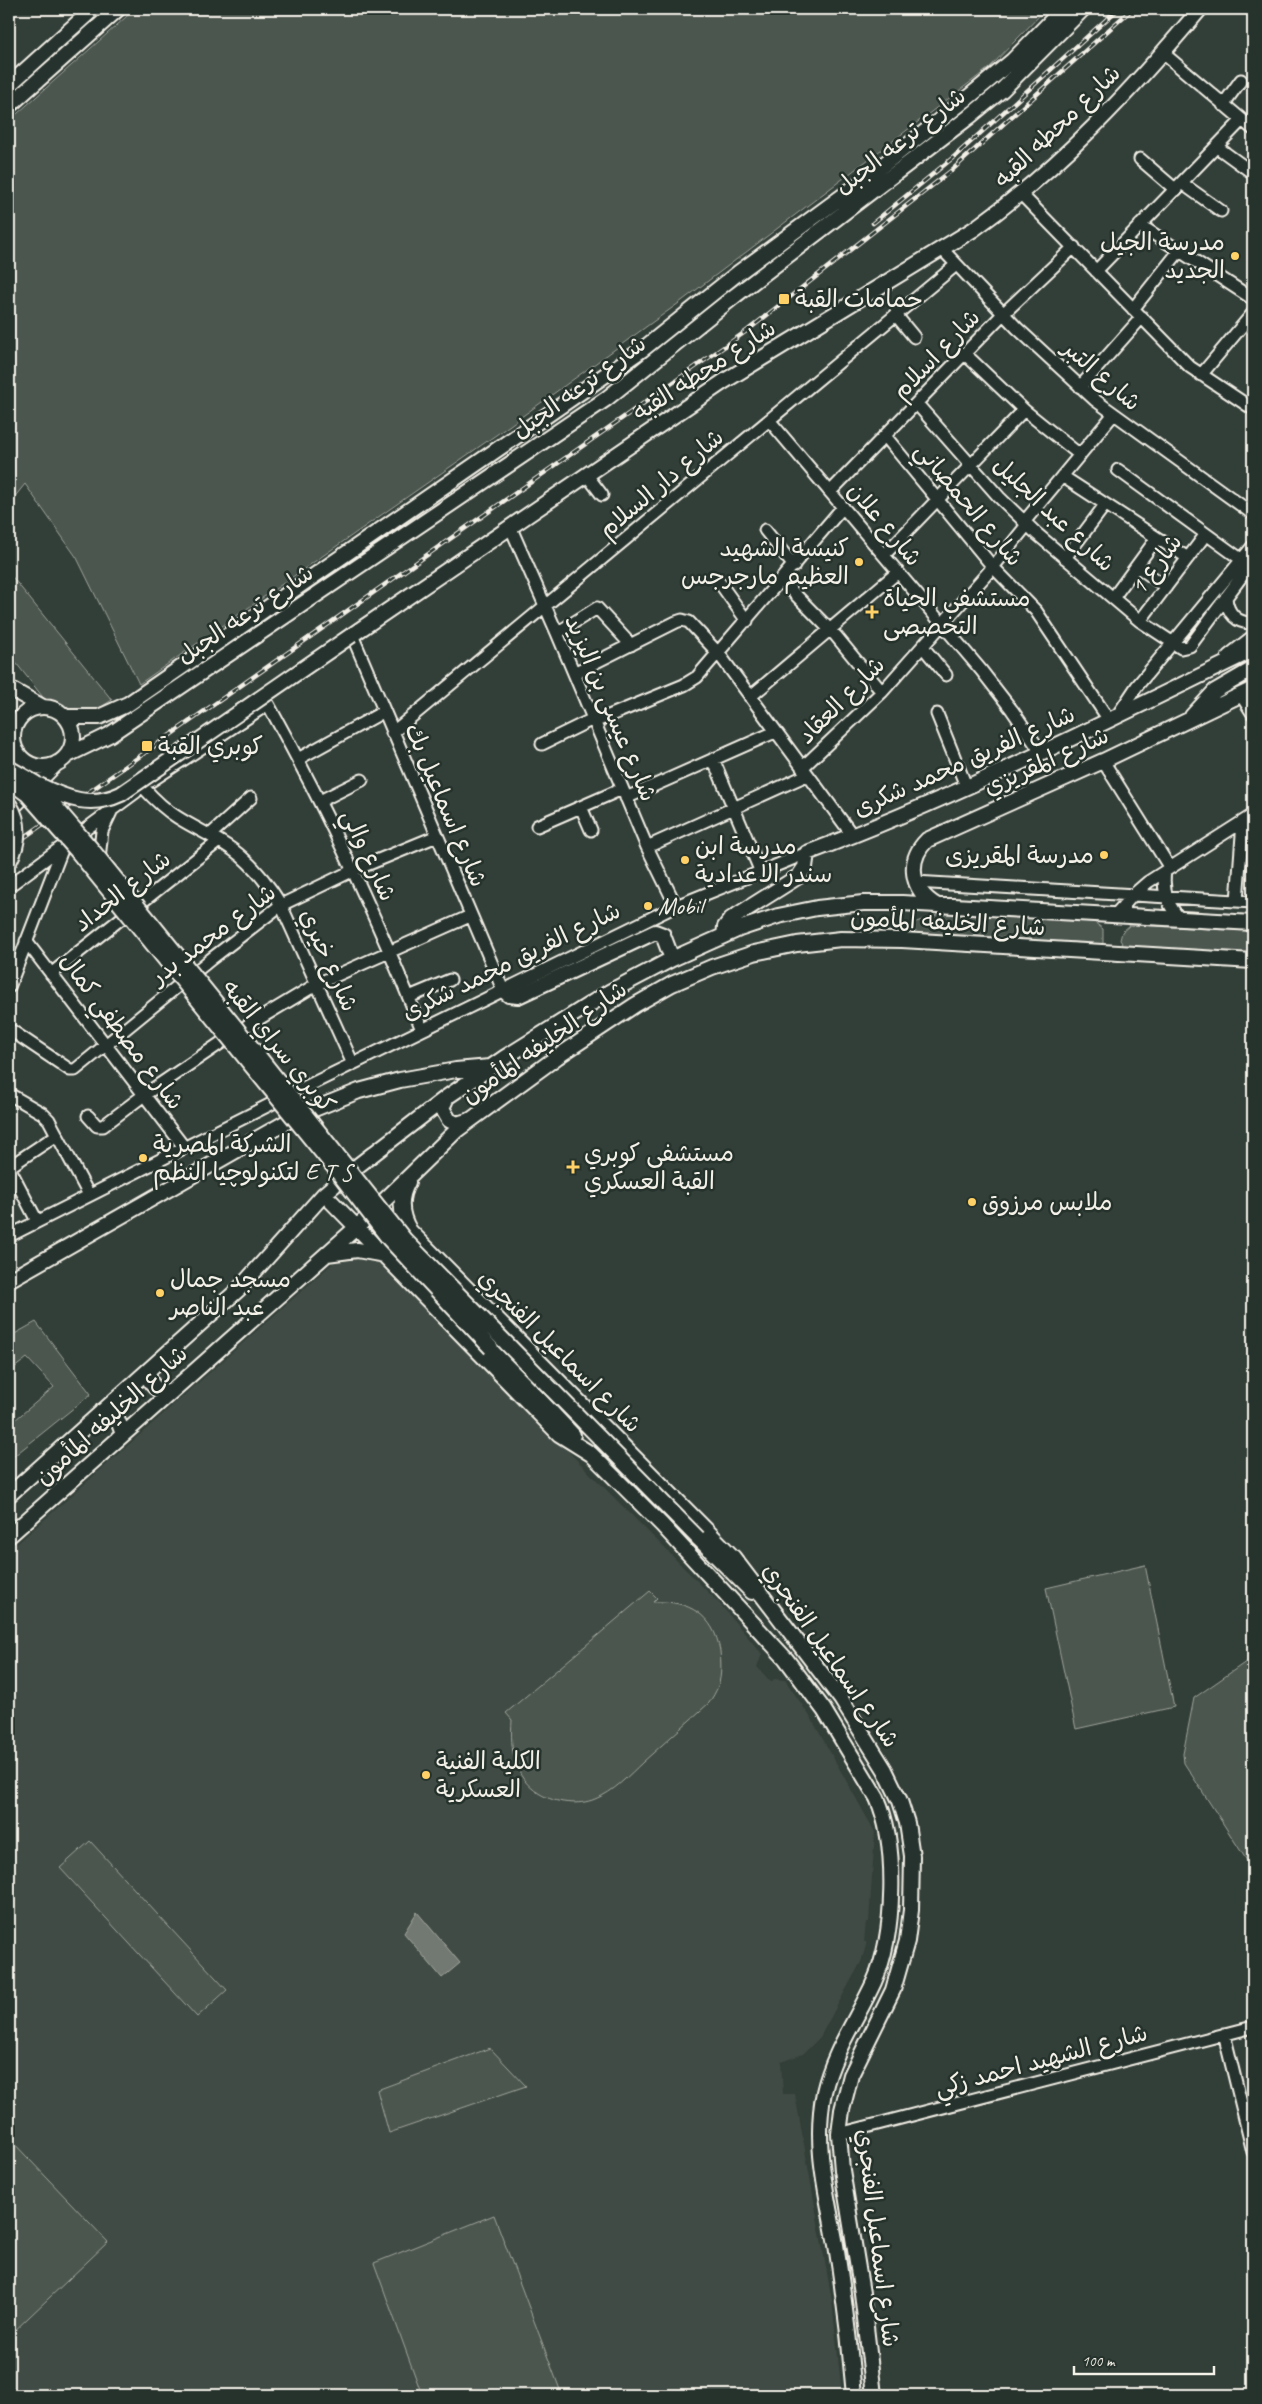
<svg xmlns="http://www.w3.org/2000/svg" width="1262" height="2404" font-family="Caveat,'Playpen Sans Arabic',sans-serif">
	<rect width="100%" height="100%" fill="#323e38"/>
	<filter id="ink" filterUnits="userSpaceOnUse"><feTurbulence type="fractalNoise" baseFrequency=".02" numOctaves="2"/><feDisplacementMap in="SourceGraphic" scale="10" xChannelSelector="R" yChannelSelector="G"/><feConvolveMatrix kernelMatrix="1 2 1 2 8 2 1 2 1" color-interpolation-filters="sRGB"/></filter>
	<g filter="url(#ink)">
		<path fill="#404b44" d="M342,1255l33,2 345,347 42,50 -5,13 14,15 3,-3 11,1 26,38 64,114 -6,90h-3l-2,20h3l-6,20 -41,75 -17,17 -22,8 2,32h12l37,207 10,94h-833v-844z"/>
		<path fill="#4c564f" stroke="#a0a49c" d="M135,9h911l-57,59 -310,235 -173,125 -367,256 -62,-126 -52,-74 -16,20v-383z
			M9,573l103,127 -30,19 -29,-9 -44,-56z
			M942,913l152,9 9,7v14l-7,4 -176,-10 -21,-9z
			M1130,925l123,6v23l-123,-6 -6,-2 -4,-6 2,-8z
			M36,1322l55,72 -82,66v-35l45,-38 -27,-29 -18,14v-35z
			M1145,1565l29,142 -98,22 -30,-141z
			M650,1591l7,7 -4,4c36,-2 61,13 67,49 1,11 2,24 -2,35 -2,6 -6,12 -9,17 -22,20 -44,39 -66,59 -14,13 -29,30 -48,37 -16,7 -40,4 -55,-5 -27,-16 -30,-45 -28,-74l-6,-7z
			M1253,1657v213l-69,-107 -1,-9 11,-56z
			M90,1841l137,149 -30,27 -137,-149z
			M490,2048l36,38 -137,47 -12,-43z
			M9,2138l99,104 -99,94z
			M494,2215l68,180h-140l-48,-132z"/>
		<path fill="#727972" stroke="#a6a9a1" d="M417,1912l43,51 -18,15 -38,-45z"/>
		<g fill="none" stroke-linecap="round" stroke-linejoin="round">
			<defs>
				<path id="minor" d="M1163,53l90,76
					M1223,105l18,-25
					M1217,147l33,24
					M1140,159l36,31
					M1183,184l38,27
					M1021,194l169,173 63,42
					M1140,225l113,74
					M941,248l76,80 78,72 158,114
					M1096,271l146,-151
					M1133,309l47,-59
					M895,314l19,23
					M965,354l59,56 56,45
					M1201,375l52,-62
					M1080,387l62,-70
					M917,404l82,93 38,37 103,87 41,27 9,-2 63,-85
					M769,420l212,250 31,40 29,42
					M885,436l108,131 43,44 73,109
					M1118,470l124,90
					M586,474l16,21
					M1062,476l126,82
					M830,492l173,-178 71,-67
					M1024,522l89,-107
					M510,526l47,107 90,214 29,59
					M765,530l29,36
					M884,555l140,-145
					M1065,558l40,-53
					M1137,566l29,21
					M782,581l54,55 46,56
					M719,582l28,39
					M1226,597c1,16 11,27 27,26
					M1113,598l44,-60
					M1140,621l66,-87
					M557,633l40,-25 34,37
					M352,635l151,355
					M923,647l23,28
					M574,673l102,-51 6,-2 7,2 30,32 134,182
					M1241,695l12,19
					M750,697l148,-125
					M937,714l29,72
					M1117,716l20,-30 116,-140
					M594,722l90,-37 13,-8 146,-170
					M392,733l564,-468
					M542,744l51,-25
					M298,759l85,-47
					M713,759l47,111
					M1103,761l67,107
					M802,768l80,-76 111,-125 34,-42
					M151,781l117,-77c58,105 109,214 154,326
					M143,787c10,11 21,22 34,30 22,14 46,23 65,40 16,14 28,30 39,48l72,159
					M626,798l149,-66
					M320,801l42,-21
					M581,807l10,23
					M537,826l85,-37
					M210,835l41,-37
					M647,847l160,-72
					M99,859l3,-28 9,-19
					M1165,871c-3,19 2,34 15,48
					M915,882l338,20
					M9,886l127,-94
					M1237,901l6,-79
					M1115,915l18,-20 15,-13 105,-67
					M26,941l158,206
					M51,974l168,-133
					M9,987l54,-140
					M409,997l41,-17
					M9,1029l61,41h5l136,-111 70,-54 73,-35 83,-34
					M9,1094l33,19 7,7 40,75
					M88,1116l9,10h6l41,-31 93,-63 80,-48 153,-68
					M9,1167l28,54
					M9,1167l48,-32
					M9,1236l278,-140 389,-190 131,-53
					M1224,2034l29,118
					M839,2134l414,-107"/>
				<path id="major" d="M9,85l84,-76
					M9,106l109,-97
					M352,635l371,-253 251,-153c87,-62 158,-139 226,-220
					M1229,657l24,-19
					M9,688l34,19
					M13 737a30 30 0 1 1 60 0a30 30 0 1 1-60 0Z
					M1192,716l23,-25 38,-22
					M66,717h33l29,-13 515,-355 95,-76 121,-89 106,-84 47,-39 51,-52
					M68,755l41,-20 497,-336 130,-104 233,-178 34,-28 80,-80
					M9,811l48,-48
					M936,905c-25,-15 -30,-44 -9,-65l176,-79 150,-72
					M724,935l1,-8 6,-8 68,-43 6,-9 2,-14c153,-57 300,-132 446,-203
					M503,990l6,5 9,1 137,-64 8,3 9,24
					M447,1097l-5,11 7,12 8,4 13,-4
					M408,1182c-9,16 -8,33 2,49l323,326 108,142 44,71 15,31 7,22 5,33 -1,54 -4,31 -14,49 -42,85 -9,35 -3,24 3,36 20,123 12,102
					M324,1194l235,240 32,20 71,71 124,134 38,51 53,88c21,47 18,138 -3,184 -17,37 -41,70 -50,110 -11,53 3,102 12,153 8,50 14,100 18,150
					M327,1254l30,-4 28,5
					M9,1280l288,-164 62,-25 41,-11 56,-10 34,-3
					M491,1348l82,87
					M149,1370c-2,14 9,24 23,21
					M102,1411l15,7 6,16
					M9,1495l230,-206 85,-95 27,-23 96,-74 57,-39 107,-67 61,-32 67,-30 39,-13 39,-8 46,-5h39l351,20
					M9,1536l348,-309 100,-97 100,-73 78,-52 37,-21 40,-17 42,-14 43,-9 44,-5 61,1 351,21
					M698,1538l54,54"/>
			</defs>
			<use href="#minor" stroke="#f4f1e8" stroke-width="15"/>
			<use href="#major" stroke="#f4f1e8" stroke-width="18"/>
			<use href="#minor" stroke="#26332d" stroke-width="11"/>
			<use href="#major" stroke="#26332d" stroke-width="14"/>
			<defs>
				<path id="rail" d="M873,223l82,-67 163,-147
					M9,848l739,-518 204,-160 180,-161"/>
			</defs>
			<use href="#rail" stroke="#f4f1e8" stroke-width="4.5"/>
			<use href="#rail" stroke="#26332d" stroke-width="2.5" stroke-dasharray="8" stroke-linecap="butt"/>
			<defs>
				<path id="major-bridge" d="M9,768l26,15 54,63 148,183 168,211 293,298
					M9,781l18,13 50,57 256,315 56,73 102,109
					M39,785c28,14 52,23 82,9l231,-159
					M9,804c12,19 10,39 0,58"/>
			</defs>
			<use href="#major-bridge" stroke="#f4f1e8" stroke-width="18" stroke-linecap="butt"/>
			<use href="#major-bridge" stroke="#26332d" stroke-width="14"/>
		</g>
	</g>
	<g fill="#ffd166" stroke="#26332d" stroke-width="2">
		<circle cx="1235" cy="256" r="5"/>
		<rect x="778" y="293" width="12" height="12" rx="2.5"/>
		<circle cx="859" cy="562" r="5"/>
		<path d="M869.5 604.5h5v5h5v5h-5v5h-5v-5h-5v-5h5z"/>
		<rect x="141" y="740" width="12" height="12" rx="2.5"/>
		<circle cx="1104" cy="855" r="5"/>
		<circle cx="685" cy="860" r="5"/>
		<circle cx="648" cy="906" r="5"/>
		<circle cx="143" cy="1158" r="5"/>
		<path d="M570.5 1159.5h5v5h5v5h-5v5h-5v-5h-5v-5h5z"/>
		<circle cx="972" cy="1202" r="5"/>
		<circle cx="160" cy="1293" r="5"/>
		<circle cx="426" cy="1775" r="5"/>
	</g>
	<g text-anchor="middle" stroke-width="5" stroke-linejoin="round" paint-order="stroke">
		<g font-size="24" fill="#f4f1e8" stroke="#26332d">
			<text transform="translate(1057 126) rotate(-44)" y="8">شارع محطه القبه</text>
			<text transform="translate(900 141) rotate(-38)" y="8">شارع ترعه الجبل</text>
			<text transform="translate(936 354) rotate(-46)" y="8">شارع اسلام</text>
			<text transform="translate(704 370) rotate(-33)" y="8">شارع محطه القبه</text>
			<text transform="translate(1102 375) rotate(41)" y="8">شارع التبر</text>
			<text transform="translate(579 387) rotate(-36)" y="8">شارع ترعه الجبل</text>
			<text transform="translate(661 483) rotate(-40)" y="8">شارع دار السلام</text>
			<text transform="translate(969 504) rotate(50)" y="8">شارع الحمصاني</text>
			<text transform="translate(1054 514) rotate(43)" y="8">شارع عبد الجليل</text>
			<text transform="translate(885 524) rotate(50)" y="8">شارع علان</text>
			<text transform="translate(1156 564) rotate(-53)" y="8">شارع 1</text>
			<text transform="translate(245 614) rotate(-34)" y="8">شارع ترعه الجبل</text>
			<text transform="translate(841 700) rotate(-45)" y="8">شارع العقاد</text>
			<text transform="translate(611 708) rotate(67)" y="8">شارع عيسى بن اليزيد</text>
			<text transform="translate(964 761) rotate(-24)" y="8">شارع الفريق محمد شكرى</text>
			<text transform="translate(1046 761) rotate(-24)" y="8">شارع المقريزي</text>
			<text transform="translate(446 805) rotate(67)" y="8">شارع اسماعيل بك</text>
			<text transform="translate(369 855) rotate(65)" y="8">شارع والي</text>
			<text transform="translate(122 891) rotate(-38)" y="8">شارع الحداد</text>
			<text transform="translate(948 922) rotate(3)" y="8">شارع الخليفه المأمون</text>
			<text transform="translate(213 934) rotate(-37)" y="8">شارع محمد بدر</text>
			<text transform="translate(329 960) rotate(66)" y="8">شارع خيري</text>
			<text transform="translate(511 961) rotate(-26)" y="8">شارع الفريق محمد شكرى</text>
			<text transform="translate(122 1031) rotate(53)" y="8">شارع مصطفي كمال</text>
			<text transform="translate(544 1042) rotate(-35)" y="8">شارع الخليفه المأمون</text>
			<text transform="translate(279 1046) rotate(51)" y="8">كوبري سراي القبه</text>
			<text transform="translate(560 1351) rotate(45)" y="8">شارع اسماعيل الفنجري</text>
			<text transform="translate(111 1415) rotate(-42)" y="8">شارع الخليفه المأمون</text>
			<text transform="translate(831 1655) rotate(55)" y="8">شارع اسماعيل الفنجري</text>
			<text transform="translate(1041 2060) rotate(-15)" y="8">شارع الشهيد احمد زكي</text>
			<text transform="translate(878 2238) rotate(83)" y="8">شارع اسماعيل الفنجري</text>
		</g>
		<g font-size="24" fill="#f4f1e8" stroke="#26332d" text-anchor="start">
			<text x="1225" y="250" text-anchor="end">مدرسة الجيل<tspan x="1225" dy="28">الجديد</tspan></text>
			<text x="795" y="307">حمامات القبة</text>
			<text x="849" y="556" text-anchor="end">كنيسة الشهيد<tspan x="849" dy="28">العظيم مارجرجس</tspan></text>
			<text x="883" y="606">مستشفى الحياة<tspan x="883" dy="28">التخصصى</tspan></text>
			<text x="158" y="754">كوبري القبة</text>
			<text x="695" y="854">مدرسة ابن<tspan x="695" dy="28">سندر الاعدادية</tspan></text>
			<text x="1094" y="863" text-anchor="end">مدرسة المقريزى</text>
			<text x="658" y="914">Mobil</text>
			<text x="153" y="1152">الشركة المصرية<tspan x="153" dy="28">لتكنولوچيا النظم E T S</tspan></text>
			<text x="584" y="1161">مستشفى كوبري<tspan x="584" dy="28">القبة العسكري</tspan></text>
			<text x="982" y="1210">ملابس مرزوق</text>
			<text x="170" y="1287">مسجد جمال<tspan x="170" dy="28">عبد الناصر</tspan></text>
			<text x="436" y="1769">الكلية الفنية<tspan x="436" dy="28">العسكرية</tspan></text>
		</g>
	</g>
	<rect width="1262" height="2404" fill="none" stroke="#26332d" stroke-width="30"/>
	<rect x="15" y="15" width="1232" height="2374" fill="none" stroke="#f4f1e8" stroke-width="2" filter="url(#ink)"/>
	<path d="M1074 2366v8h140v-8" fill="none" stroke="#f4f1e8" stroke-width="2.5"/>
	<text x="1082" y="2366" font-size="15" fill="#f4f1e8" stroke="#26332d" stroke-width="4" paint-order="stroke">100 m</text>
</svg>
